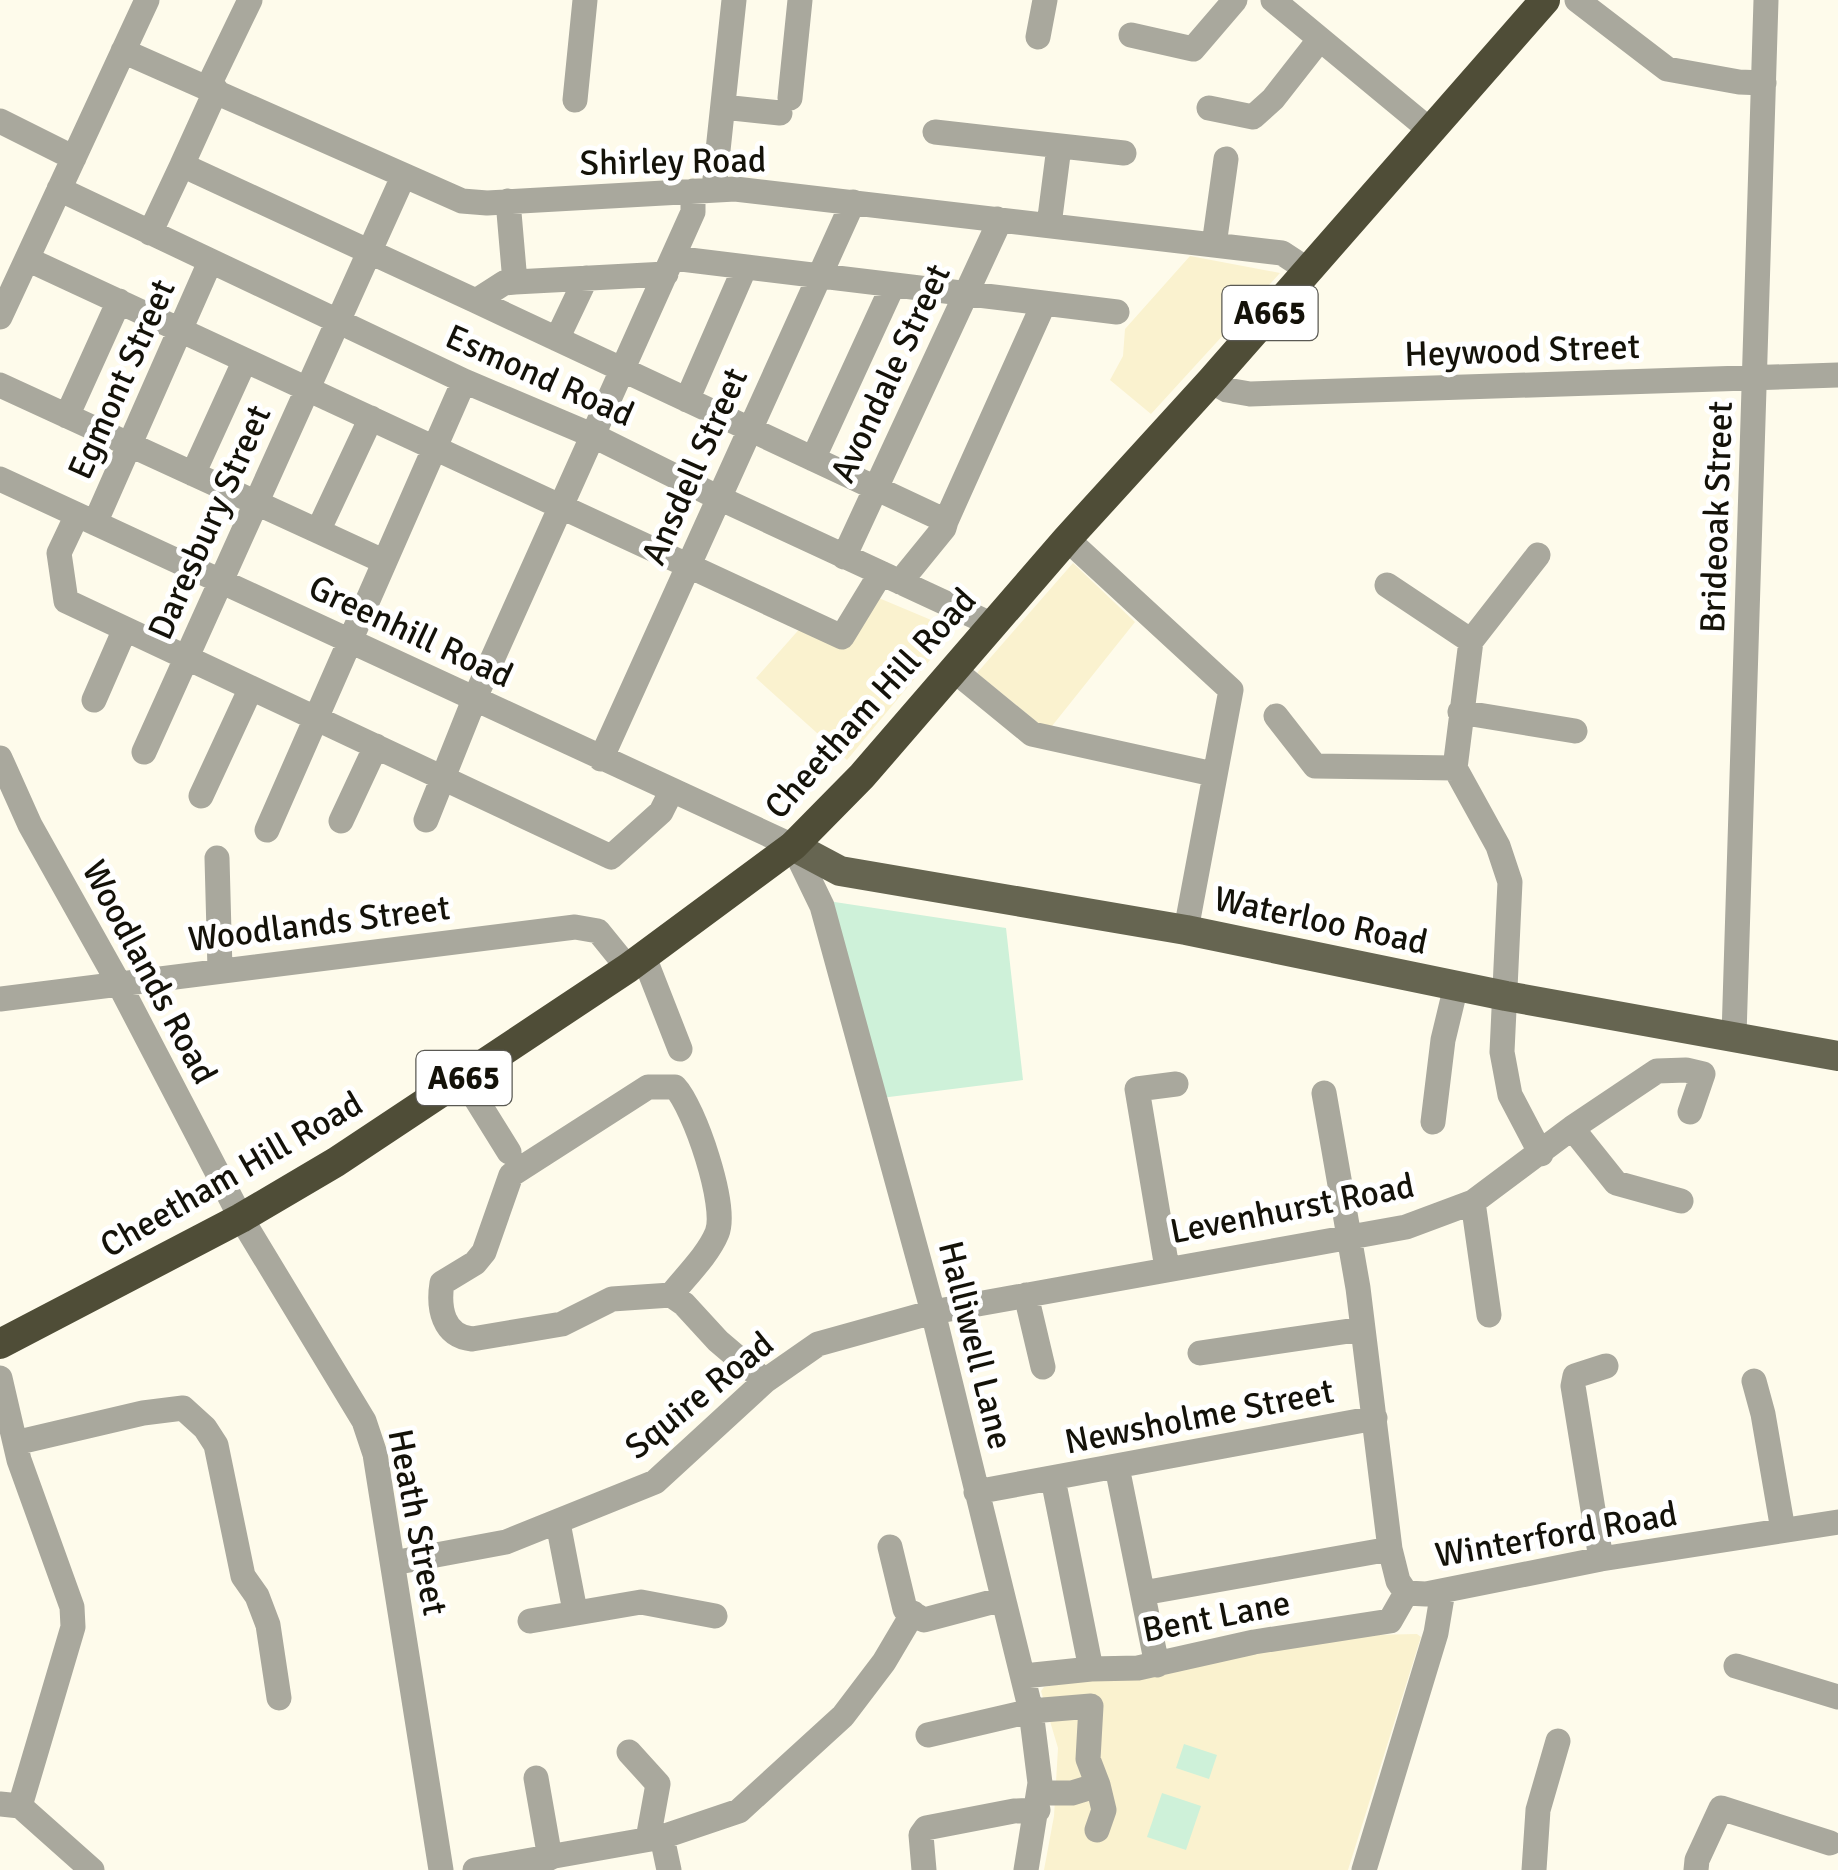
<svg xmlns="http://www.w3.org/2000/svg" width="1838" height="1870" font-family="Signika,sans-serif">
	<rect width="100%" height="100%" fill="#fefbeb"/>
	<path fill="#faf2cf" d="M1190,256l90,17 -129,141 -41,-34 13,-24 2,-27z
		M1073,563l62,59 -87,109 -71,-58z
		M874,596l81,34 -108,130 -91,-82 47,-53 41,23z
		M1417,1634l4,3 -73,233h-304l10,-54 4,-68 -17,-57 3,-4 230,-40 97,-12z"/>
	<path fill="#cef1d9" d="M828,901l178,27 17,152 -142,18z
		M1184,1744l33,11 -8,24 -33,-11z
		M1162,1793l39,13 -15,44 -39,-13z"/>
	<g fill="none" stroke-linecap="round" stroke-linejoin="round">
		<path stroke="#a9a89d" stroke-width="25" d="M1273,0l158,131
			M1577,0l90,69 72,13 25,1
			M1131,35l62,14 42,-49
			M1038,37l7,-37
			M123,51l339,150 25,2 248,-14 547,64 26,17
			M208,87l42,-87
			M216,90l-34,75 294,136 28,-18 11,-1
			M790,98l10,-98
			M575,100l10,-100
			M723,107l57,6
			M1209,108l44,9 20,-18 47,-60
			M0,121l74,37
			M935,132l189,21
			M714,188l20,-188
			M59,189l405,192 130,55 123,61 276,128
			M508,201l7,81 151,-8
			M1049,225l10,-78
			M150,233l32,-68
			M1214,245l12,-86
			M673,258l444,54
			M27,259l815,378 39,-64
			M476,301l470,220 -2,7 -44,54
			M0,317l147,-317
			M557,339l29,-61
			M1211,381l16,9 23,4 588,-19
			M0,385l383,176
			M687,400l58,-133
			M67,416l52,-115
			M813,459l80,-174
			M193,474l52,-114
			M0,479l793,367 29,60 111,406 98,399 9,72 -14,87
			M77,515l-18,38 7,48 545,256 50,-45 11,-22
			M946,521l98,-218
			M95,523l115,-261
			M318,531l53,-113
			M1067,539l164,151 -45,240
			M1538,555l-67,86 -16,127 43,78 12,36 -8,170 8,43 31,59
			M844,557l152,-328 1,-10
			M1387,585l84,56
			M955,671l77,63 181,40
			M94,700l31,-71
			M1460,712l115,19
			M1276,716l39,50 140,2
			M144,752l259,-575
			M0,758l30,67 88,157 123,236 123,203 11,33 66,416
			M601,759l252,-557
			M201,796l50,-108
			M426,820l48,-120 219,-488v-21
			M341,821l35,-75
			M267,830l197,-449
			M217,858l3,112
			M644,957l36,92
			M0,999l575,-72 23,4 30,37
			M1734,1036l32,-1036
			M463,1078l46,74
			M1324,1093l34,195 32,261 8,32 8,12 20,1 175,-35 237,-37
			M1433,1122l10,-82 13,-54
			M1572,1128l44,55 65,18
			M1473,1202l16,113
			M1167,1268l-30,-179 39,-5
			M671,1295c15,-19 37,-40 46,-62 11,-27 -23,-126 -42,-146h-27l-137,88 -27,77 -9,11 -33,20c-4,25 1,53 30,56l90,-15 50,-25 59,-4 13,9 34,37 47,40
			M1026,1295l17,72
			M1200,1353l163,-24
			M0,1378l19,82 53,147 1,20 -53,179
			M1754,1381l9,33 20,116
			M15,1443l128,-30 40,-5 22,20 11,17 27,131 14,20 11,29 11,73
			M1117,1467l40,198
			M1053,1479l38,190
			M976,1492l399,-74
			M558,1523l17,88
			M890,1547l15,62 19,11 79,-21
			M1601,1559l-28,-173 2,-10 31,-10
			M393,1563l113,-21 149,-60 110,-101 53,-37 115,-32 473,-85 67,-25 99,-74 85,-57 29,-1 17,4 -13,38
			M1143,1593l247,-44
			M530,1621l111,-19 74,14
			M1736,1666l102,31
			M1024,1676l67,-7 47,-1 116,-26 136,-21 16,-28
			M928,1735l103,-24 60,-5 -3,53 10,26 -26,8h-32
			M629,1752l29,32 -10,55
			M536,1778l14,80
			M0,1804l20,2 72,64
			M1097,1830l7,-20 -6,-25
			M662,1837l7,33
			M475,1870l187,-33 77,-26 104,-95 41,-54 29,-49
			M924,1870l-3,-35 5,-7 88,-17 24,-1
			M1364,1870l72,-237 7,-42
			M1534,1870l4,-60 20,-69
			M1696,1870l1,-10 24,-52 109,35"/>
		<path stroke="#666551" stroke-width="30" d="M793,846l47,25 346,59 320,66 332,60"/>
		<path stroke="#4f4d37" stroke-width="30" d="M0,1344l241,-126 95,-56 292,-194 165,-122 69,-70 205,-237 144,-158 334,-381"/>
	</g>
	<g text-anchor="middle" stroke-width="10" stroke-linejoin="round" paint-order="stroke">
		<g fill="#fff" stroke="#5a5953" stroke-width="2.5">
			<rect x="1222.5" y="286" width="95" height="54" rx="8"/>
			<rect x="416.5" y="1051" width="95" height="54" rx="8"/>
		</g>
		<g font-size="32" font-weight="bold" fill="#141209">
			<text x="1270" y="324">A665</text>
			<text x="464" y="1089">A665</text>
		</g>
		<g font-size="35" fill="#141209" stroke="#fff">
			<text transform="translate(673 161) rotate(-1)" y="12">Shirley Road</text>
			<text transform="translate(1522 350) rotate(-2)" y="12">Heywood Street</text>
			<text transform="translate(890 373) rotate(-65)" y="12">Avondale Street</text>
			<text transform="translate(540 375) rotate(24)" y="12">Esmond Road</text>
			<text transform="translate(121 379) rotate(-66)" y="12">Egmont Street</text>
			<text transform="translate(694 466) rotate(-66)" y="12">Ansdell Street</text>
			<text transform="translate(1716 517) rotate(-88)" y="12">Brideoak Street</text>
			<text transform="translate(209 522) rotate(-66)" y="12">Daresbury Street</text>
			<text transform="translate(411 631) rotate(25)" y="12">Greenhill Road</text>
			<text transform="translate(870 703) rotate(-48)" y="12">Cheetham Hill Road</text>
			<text transform="translate(1321 920) rotate(12)" y="12">Waterloo Road</text>
			<text transform="translate(319 923) rotate(-7)" y="12">Woodlands Street</text>
			<text transform="translate(150 972) rotate(62)" y="12">Woodlands Road</text>
			<text transform="translate(231 1174) rotate(-30)" y="12">Cheetham Hill Road</text>
			<text transform="translate(1292 1208) rotate(-11)" y="12">Levenhurst Road</text>
			<text transform="translate(976 1345) rotate(76)" y="12">Halliwell Lane</text>
			<text transform="translate(699 1395) rotate(-39)" y="12">Squire Road</text>
			<text transform="translate(1199 1416) rotate(-11)" y="12">Newsholme Street</text>
			<text transform="translate(418 1522) rotate(79)" y="12">Heath Street</text>
			<text transform="translate(1556 1534) rotate(-10)" y="12">Winterford Road</text>
			<text transform="translate(1216 1616) rotate(-11)" y="12">Bent Lane</text>
		</g>
	</g>
</svg>
